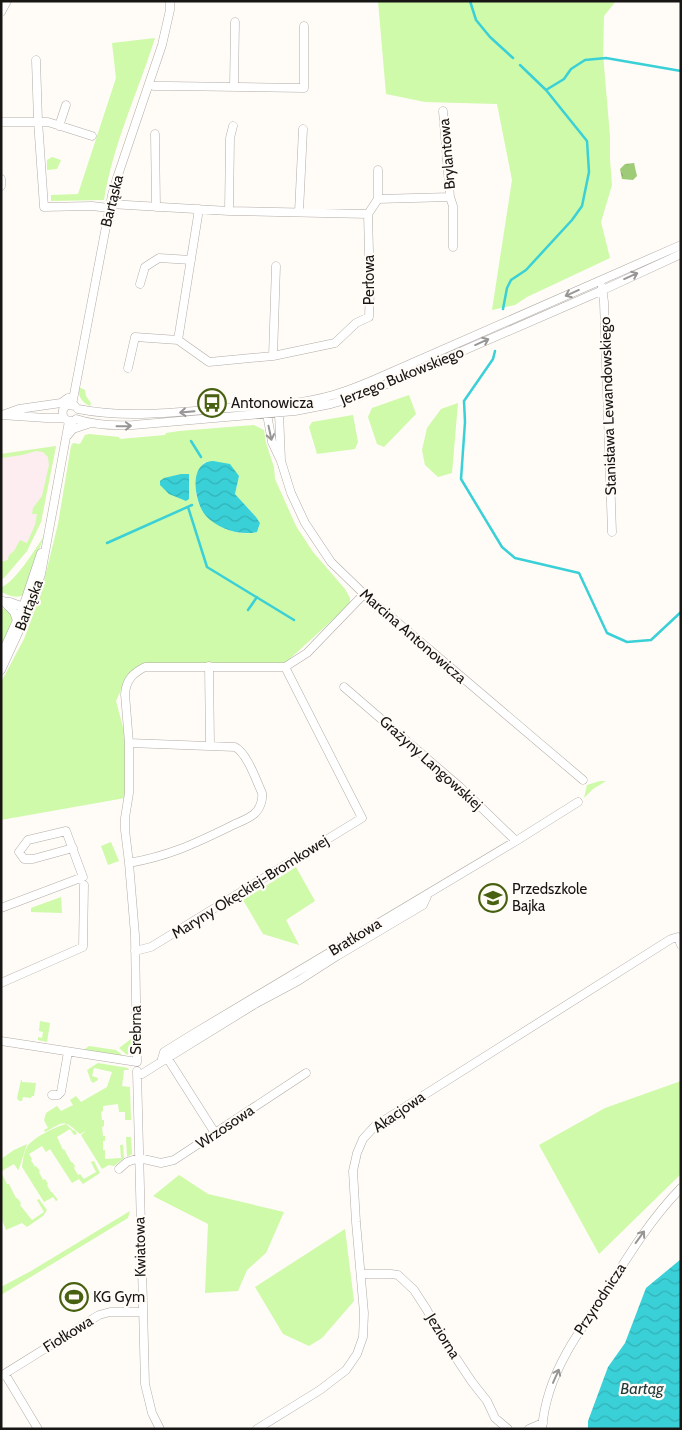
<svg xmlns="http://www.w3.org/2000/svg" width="682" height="1430" font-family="Cabin,sans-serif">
	<defs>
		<pattern id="forest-crowns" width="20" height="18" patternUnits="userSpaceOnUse" patternTransform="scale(1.25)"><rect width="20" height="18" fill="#9ecb77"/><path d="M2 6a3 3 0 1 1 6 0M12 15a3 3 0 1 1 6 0" fill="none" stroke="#87ae66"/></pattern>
		<pattern id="water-waves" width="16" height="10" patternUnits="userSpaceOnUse" patternTransform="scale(1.25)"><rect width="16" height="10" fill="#3ad0d7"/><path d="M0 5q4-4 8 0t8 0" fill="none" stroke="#32b2b8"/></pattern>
	</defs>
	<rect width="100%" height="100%" fill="#fffbf6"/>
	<path fill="#fdedf0" d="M56,446l-15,76 -14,29 -23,27 -3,1v-125z"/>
	<path fill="#cefaa9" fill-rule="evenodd" d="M378,1h238l-12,15 -1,38 7,82v23l2,26 -11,37 9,36 -83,39 -12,8 -23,5 20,-130 -15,-76 -72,-2 -39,-8z
		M155,38c-17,54 -42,106 -51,162l-53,1v-6l27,-1 38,-116 -4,-35z
		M52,157l9,3 -4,9 -10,1v-10z
		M79,387l6,3 1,6 5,7 -1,3c-8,-4 -12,-9 -11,-19z
		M409,395l7,19 -32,33 -7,-3 -9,-27 4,-9z
		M458,403l-6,70 -14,4 -13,-12 -3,-15 5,-22 14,-19z
		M353,415l5,27 -3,7 -38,5 -8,-27 3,-5z
		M254,425l10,5 2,13 8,24 1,12 21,47 17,26 32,37 5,9v6l-66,60 -139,3 -18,10 -11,24 11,41v54l-2,2 -124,22v-138l23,-43 17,-46 17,-69 13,-78 2,-3 7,1 5,-9 4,-1 30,3 1,2 45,-4 1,-2 13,-2zM205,462l34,14 -4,18 21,23 4,6 -3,9c-29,7 -65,-17 -61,-49 1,-8 3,-15 9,-21z
		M56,446l-15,76 -14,29 -23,27 -3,1v-17l7,-2 1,-5 5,-4 6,-11 7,3 8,-18 2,-11h-5l1,-6 9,-12 7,-31 -1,-8 -5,-5 -7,-1 -14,4 -21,3v-4z
		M44,536l-21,59c-7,4 -15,0 -22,-3v-5c12,-2 36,-40 43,-51z
		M1,608l9,3 5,8 -14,30z
		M600,781h6l-13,8 -9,9 3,-13z
		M111,842l8,19 -11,4 -7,-19z
		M296,867l19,34 -29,19 13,25 -36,-11 -20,-34z
		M61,897l1,16 -31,-1v-4z
		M40,1021l10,2 -3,19 -9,-2v-3l4,1 1,-6 -4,-1z
		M131,1039v12l-4,4 -8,-7z
		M89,1046l27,4 9,7 -41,-7z
		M98,1063l30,5 1,2h-5l-2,16 8,1 1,33h-6v-8h-6l-1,-8 -15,2v5l-2,1 1,8h2v6l-2,1 1,9h2v5h-2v9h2v9l16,-1 -1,-13h3l1,13 -10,8 -5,-1 -7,4 -21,-34 5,-4 -6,3c-17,-15 -14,-13 -35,-2l-1,-2 4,-2 -4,-8 2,-7 11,-7 4,5 12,-6 -3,-5 6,-4 5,6 26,-15 5,-15 -18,-4 -2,8 6,2v2l-5,3 -2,-2 -4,-11z
		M21,1080h1v2l14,1 -2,13h-2l-1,2 -8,-1 -1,4h-3l-2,-3z
		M681,1081v93l-82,80 -60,-109 66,-37z
		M66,1124l8,7 1,-1 2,4 -3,1 -4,-6 -13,8 6,13 1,-1 7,13h1l3,4 -1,2 4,7 2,-1 4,5 12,-7 -5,-10 3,-1 6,12 -17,11 -4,-5 -7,4 -22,-34 -4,3 -4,-6 -13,8 3,5 -1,1 4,7 1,-1 4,5 -1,1 4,8 2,-1 3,5 -1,1 4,7h1l6,8 -2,1 -3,-4 -9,5 -22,-35c1,-7 2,-15 5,-20 5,-9 30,-21 39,-23z
		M126,1137h5l1,17 -5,3z
		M27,1144l-8,25 -1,1 -4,-6 -9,5 -4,3 6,12h2l7,14h1l4,5 -1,2 12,15 12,-8 -7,-12 2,-1 8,11 -4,6 -16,11 -5,-4 -16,7 -5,-13v-58l13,-9z
		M179,1175l29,19 76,18 -18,41 -19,17 -9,21 -33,2 3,-69 -55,-28z
		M130,1211l-2,7 -127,77v-8l30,-16z
		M345,1229l9,72 -32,37 -13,8 -26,-12 -28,-47z"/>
	<path fill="url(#forest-crowns)" d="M634,163l3,13 -4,4 -11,-1 -2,-10 5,-5z"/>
	<path fill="url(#water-waves)" d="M213,461l17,3 9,12 -4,18 21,23 4,6 -3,9c-17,4 -39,-3 -51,-16 -10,-11 -17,-44 -1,-53 1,-1 6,-2 8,-2z
		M181,474h8v25l-3,2 -17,-7 -9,-9v-4l4,-3z
		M681,1259v170h-93v-8l20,-54 17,-24 21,-55z"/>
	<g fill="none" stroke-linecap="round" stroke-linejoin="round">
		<path stroke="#3ad0d7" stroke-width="2.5" d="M470,1l6,19 14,17 23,21
			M546,90l18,-11 7,-10 14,-9 21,-2 75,13
			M503,309l4,-21 4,-8 15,-10 46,-50 10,-14 7,-34 -2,-31 -41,-51 -26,-25
			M495,351l-2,8 -29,42 1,21 -4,57 41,68 13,11 64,15 28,60 20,9 24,-2 30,-28
			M191,441l10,16
			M188,507l19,60 87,53
			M107,543l85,-38
			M248,610l9,-13"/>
		<defs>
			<path id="minor" d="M1,12l6,-11
				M36,60l2,61 6,86 48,-1 17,2
				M149,84l5,2h15l135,2v-62
				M234,87l1,-65
				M443,111l7,86 3,9v41
				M1,122h47l44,14
				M59,126l7,-21
				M155,134l1,73
				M1,179v7
				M378,199l72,-2
				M110,204l119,7 139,3
				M199,209l-21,131 31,22 64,-6 62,-13 21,-20 13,-6 1,-27 -2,-76 10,-15v-29
				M229,211l1,-73 3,-12
				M299,212l4,-83
				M140,284l5,-17 14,-9 32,2
				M602,287l2,15 8,230
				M273,356l3,-90
				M128,368l7,-31 43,3
				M72,405l40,-210 5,-17 45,-133 8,-35v-9
				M78,409c46,9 91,4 137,0 39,-3 80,-3 118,-14 15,-4 29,-10 43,-16l305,-134
				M276,409l3,4 2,48
				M269,410l-2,4 5,28 9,19 10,32 14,30 26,39 33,32 219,186
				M5,414l14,-5 42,-6 7,-5
				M1,415l45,3h18l4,3h5
				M64,418c-3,-6 -1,-11 4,-13l7,1
				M76,419c18,6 37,7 57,6l162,-14 36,-7 28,-8 244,-106 78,-36
				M67,436l6,-7 15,-5
				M1,601l9,1 16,6
				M3,601l11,11 3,9
				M1,656l22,-49 18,-54
				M209,666l1,79
				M1,670l28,-61 12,-35 28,-153
				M344,687l116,100 56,54
				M129,743l106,4c12,6 21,33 27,46 1,7 -2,16 -8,21 -7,6 -18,9 -27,14 -35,17 -59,28 -98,35
				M1,908l82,-31 -17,-46 -38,9 -9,12 5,7h9l40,-11
				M135,951l16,-4 211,-129 -77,-151
				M1,983l82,-36 1,-62
				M1,1041l136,21 -2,-127 -6,-72 -4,-33v-12l4,-25v-50l-4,-49c1,-14 8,-21 20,-27h140l22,-14 57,-59
				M168,1059l47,74
				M161,1062l94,-58 43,-23 39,-25 86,-51 5,-11
				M137,1071l8,313 7,29 8,16
				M137,1075l5,-1 19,-12 3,-10 29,-18 323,-193 62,-39
				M52,1095h6l3,-3 7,-40
				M119,1169l8,-7 12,-4 22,5 13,-3 132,-87
				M361,1274h30l7,1 16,15 13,20 9,18 36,54 15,19 8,17 13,11
				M5,1374l33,55
				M1,1376l98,-61 11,-3h32
				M257,1429l63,-39 26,-20 11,-16 6,-17 1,-24 -8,-91 -3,-51 4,-18 6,-14 12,-13 296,-187 7,-2 3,8
				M529,1429l14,-6
				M542,1429c2,-26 12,-54 25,-77 9,-17 21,-32 31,-48 26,-41 49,-81 83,-116"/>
		</defs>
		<use href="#minor" stroke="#b1aca7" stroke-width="9"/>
		<use href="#minor" stroke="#fff" stroke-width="8"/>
	</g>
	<defs><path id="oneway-shaft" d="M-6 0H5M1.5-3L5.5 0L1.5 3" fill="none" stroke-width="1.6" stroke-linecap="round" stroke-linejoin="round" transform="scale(1.25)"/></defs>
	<g stroke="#979695">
		<use href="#oneway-shaft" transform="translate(631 276) rotate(-24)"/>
		<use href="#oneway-shaft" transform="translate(572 293) rotate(156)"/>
		<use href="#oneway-shaft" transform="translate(482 342) rotate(-24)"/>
		<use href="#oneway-shaft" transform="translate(187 412) rotate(175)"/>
		<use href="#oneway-shaft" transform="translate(124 426) rotate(-1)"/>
		<use href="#oneway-shaft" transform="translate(270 433) rotate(78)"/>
		<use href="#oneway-shaft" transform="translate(640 1237) rotate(-54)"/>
		<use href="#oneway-shaft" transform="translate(556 1376) rotate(-66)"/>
	</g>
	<defs>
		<symbol id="bus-ring" viewBox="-11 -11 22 22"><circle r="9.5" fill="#fffbf6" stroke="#476111" stroke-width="1.5"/><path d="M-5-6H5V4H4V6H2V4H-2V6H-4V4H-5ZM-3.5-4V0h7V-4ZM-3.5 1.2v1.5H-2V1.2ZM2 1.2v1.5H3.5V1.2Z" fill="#476111"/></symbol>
		<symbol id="school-ring" viewBox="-11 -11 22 22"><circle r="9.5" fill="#fffbf6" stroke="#476111" stroke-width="1.5"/><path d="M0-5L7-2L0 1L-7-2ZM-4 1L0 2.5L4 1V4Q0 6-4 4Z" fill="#476111"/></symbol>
		<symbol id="stadium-ring" viewBox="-11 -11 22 22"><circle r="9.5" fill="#fffbf6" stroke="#476111" stroke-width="1.5"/><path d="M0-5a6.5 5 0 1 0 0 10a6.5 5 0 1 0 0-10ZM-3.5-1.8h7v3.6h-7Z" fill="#476111"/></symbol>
	</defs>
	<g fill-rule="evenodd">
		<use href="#bus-ring" x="196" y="387" width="32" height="32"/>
		<use href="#school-ring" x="477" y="882" width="32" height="32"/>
		<use href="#stadium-ring" x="58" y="1281" width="32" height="32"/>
	</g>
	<g text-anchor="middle" stroke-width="4.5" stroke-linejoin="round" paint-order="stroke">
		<g font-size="15" fill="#171614" stroke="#fffbf6">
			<text transform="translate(447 154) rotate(-95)" y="5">Brylantowa</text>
			<text transform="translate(112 201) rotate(-76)" y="5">Bartąska</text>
			<text transform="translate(369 280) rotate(-90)" y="5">Perłowa</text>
			<text transform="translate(402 376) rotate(-22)" y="5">Jerzego Bukowskiego</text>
			<text transform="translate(608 406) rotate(-92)" y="5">Stanisława Lewandowskiego</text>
			<text transform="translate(29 605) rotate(-69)" y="5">Bartąska</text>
			<text transform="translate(413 636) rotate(41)" y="5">Marcina Antonowicza</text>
			<text transform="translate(431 763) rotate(42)" y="5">Grażyny Langowskiej</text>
			<text transform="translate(250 887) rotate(-32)" y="5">Maryny Okęckiej-Bromkowej</text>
			<text transform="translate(355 937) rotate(-31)" y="5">Bratkowa</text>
			<text transform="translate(136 1030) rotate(-90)" y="5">Srebrna</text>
			<text transform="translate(399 1112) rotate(-35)" y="5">Akacjowa</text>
			<text transform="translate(225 1127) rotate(-34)" y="5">Wrzosowa</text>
			<text transform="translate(140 1247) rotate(-91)" y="5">Kwiatowa</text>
			<text transform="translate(600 1299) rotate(-57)" y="5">Przyrodnicza</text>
			<text transform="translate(68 1334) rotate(-32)" y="5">Fiołkowa</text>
			<text transform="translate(443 1336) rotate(58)" y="5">Jeziorna</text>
		</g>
		<g font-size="15" fill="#171614" stroke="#fffbf6" text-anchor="start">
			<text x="231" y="408">Antonowicza</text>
			<text x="512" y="894">Przedszkole<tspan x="512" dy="17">Bajka</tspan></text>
			<text x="93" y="1302">KG Gym</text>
		</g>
		<g font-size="16" font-style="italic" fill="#20393a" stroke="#fffbf6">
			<text x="642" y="1394">Bartąg</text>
		</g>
	</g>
	<rect width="682" height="1430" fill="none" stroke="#171614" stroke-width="5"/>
</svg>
